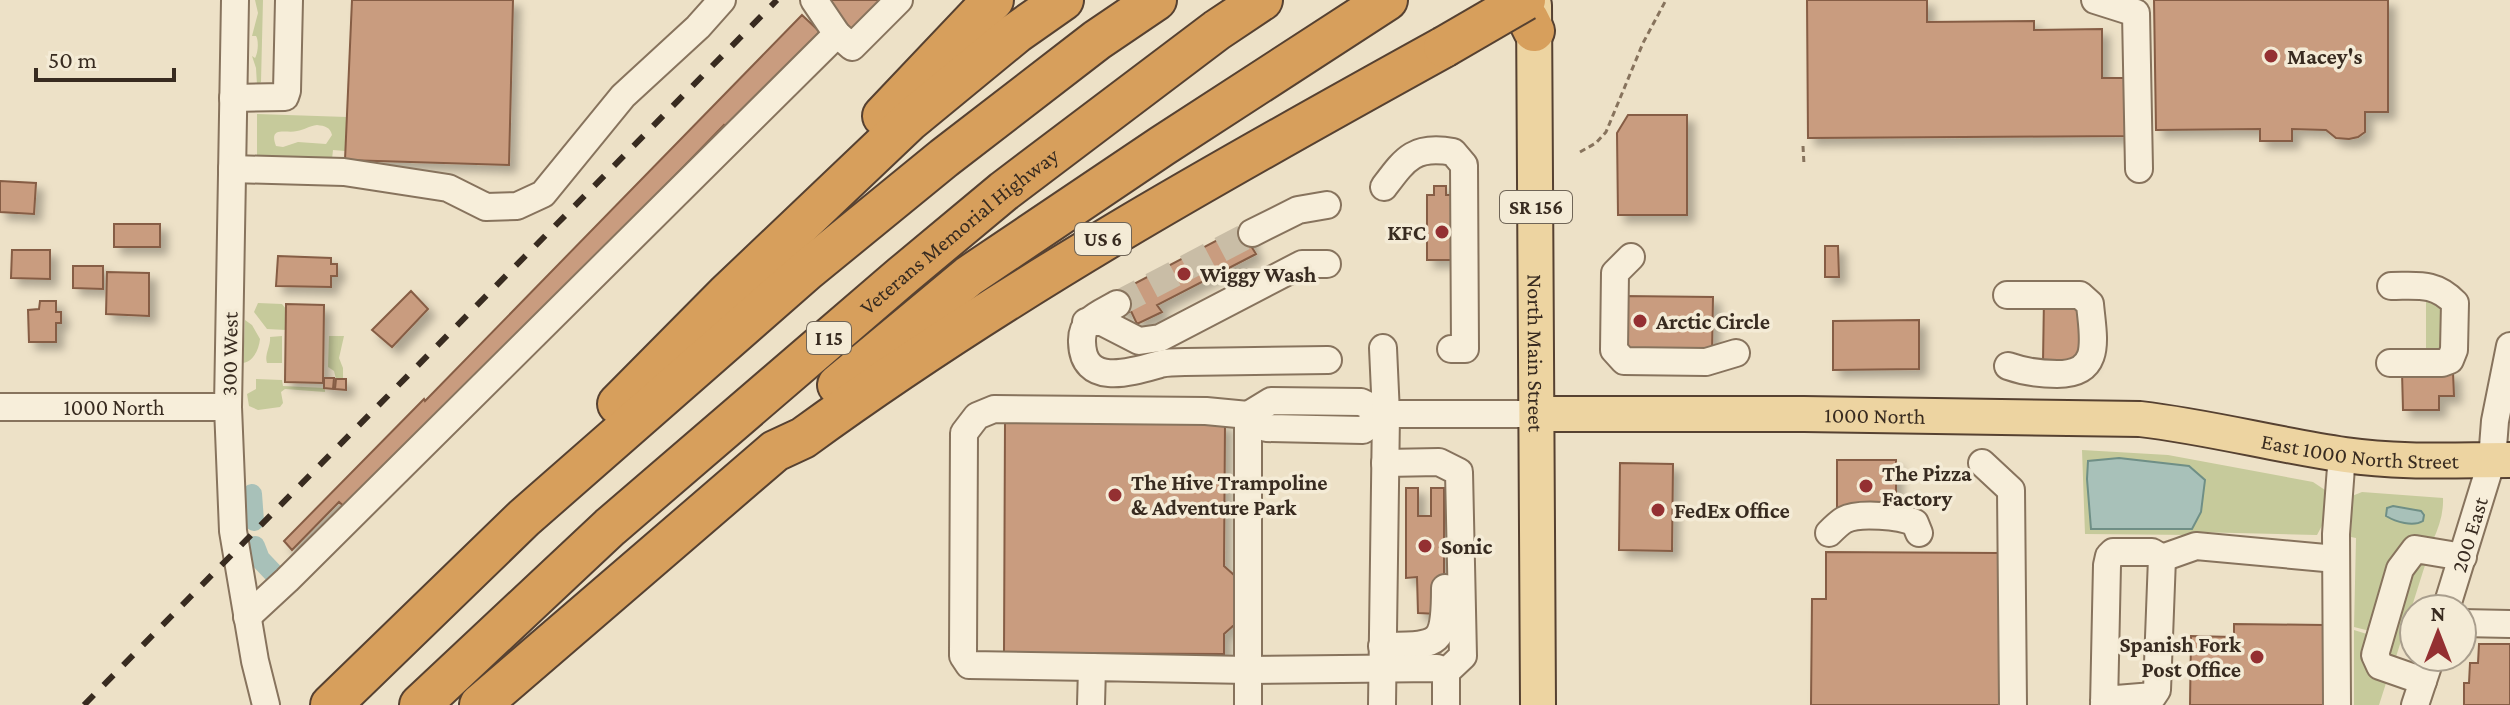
<svg xmlns="http://www.w3.org/2000/svg" width="2510" height="705" font-family="'Crimson Pro',serif">
	<defs>
		<filter id="shadow"><feDropShadow dx="7" dy="7" stdDeviation="4" flood-color="#0004"/></filter>
	</defs>
	<rect width="100%" height="100%" fill="#ede1c7"/>
	<path fill="#c6ca9b" fill-rule="evenodd" d="M255,0h8l-2,82 -4,3 -1,-17 -4,-12 3,2c3,-4 4,-18 1,-22h-4l6,-23z
		M257,114l90,3 -2,34 -12,-1 -1,9 -75,-2zM317,125c8,1 13,2 15,10l-6,9 -28,-2 -15,5 -7,-1c-8,-21 11,-12 21,-15 7,-1 12,-5 20,-6z
		M2429,296l14,3 2,51 -19,5v-53z
		M258,303l24,1 4,5v21l-19,-1 -13,-17z
		M245,320l7,5 8,14c-1,10 -6,22 -17,24z
		M282,336v27h-15c-3,-8 4,-17 3,-26z
		M329,336h15l-5,22 4,10v11h-7l-2,-8 -6,-4z
		M256,379l26,1 1,6 42,2v4l-40,-3 -4,3 2,11 -3,4 -22,3 -9,-4 -2,-12 9,-5z
		M2082,450l86,5 145,27 12,8v30l-8,15 -123,-3v3l-109,-1z
		M2362,492l81,6c2,46 -47,97 -73,133l-16,-4 2,-89 -5,-1 1,-41z
		M2426,562l-31,98 -6,-2 -2,-15 26,-80z
		M2354,630l16,5 18,42 -9,28h-25z"/>
	<path fill="#a8c1b9" stroke="#6f8f86" stroke-width="2" d="M2119,458l70,8 16,14 -4,32 -9,17h-101l-4,-50 1,-18z
		M2393,506l28,5 3,4 -1,6c-10,6 -27,1 -37,-5l1,-8z"/>
	<g fill="none" stroke-linecap="round" stroke-linejoin="round">
		<path stroke="#a8c1b9" stroke-width="20" d="M252,494l2,27
			M255,546l5,13 18,19"/>
	</g>
	<path fill="#c99c7f" stroke="#865d44" stroke-width="2" filter="url(#shadow)" d="M352,0h161l-4,165 -164,-5z
		M829,0h63l-36,36 -31,-32z
		M1807,0h120v22l107,-1v9l68,-1v49h28v58l-322,2z
		M2154,0h234v112h-23v20l-7,5 -9,2 -13,-1 -10,-8 -34,-1v12h-32v-12l-104,1z
		M802,15l19,18 -94,95 -3,-3 -127,131 -1,-1 -249,254 -8,-7 -47,48 -8,-9 140,-142 1,2z
		M1628,115h59v100h-69l-1,-82z
		M0,181l36,2 -2,31 -34,-2z
		M1434,186h12v9h9l2,65h-30v-65h7z
		M114,224h46v23h-46z
		M1248,224l3,22 5,8 -99,51 5,7 -25,12 -6,-13 -9,4 -9,-20z
		M1825,246h13l1,31h-14z
		M12,250h38v29l-39,-1z
		M278,256l53,2v6h6v12h-6v11l-55,-1z
		M73,266h30v23l-30,-1z
		M107,272l42,1v43l-43,-2z
		M411,291l17,18 -36,38 -20,-17z
		M1624,296l89,1 -1,56 -89,-1z
		M2044,297l44,1v64h-45z
		M40,301h16v11h5v11h-5v19h-27l-1,-32 11,-1z
		M286,304l38,1 -1,78 -38,-1z
		M1919,320v49l-86,1v-49z
		M2402,372h51l1,24h-15v14h-36z
		M324,378h10l-1,11 -9,-1z
		M336,379h10v11l-11,-1z
		M1005,422l220,1 -1,143 10,9v50l-10,9v20l-220,-1z
		M1837,460h59v52h-59z
		M1620,463l53,1 -1,87 -53,-1z
		M1406,488h12v28h13v-28h13v89h-7l1,37 -20,-1 -1,-36 -11,1z
		M1826,552l173,1v152h-188l1,-106h14z
		M2234,624l90,1 -1,80h-133l1,-69 43,1z
		M2479,644h31v61h-46v-22h5l1,-20h8z"/>
	<g fill="none" stroke-linecap="round" stroke-linejoin="round">
		<path stroke="#c9bda6" stroke-width="26" stroke-dasharray="26 13" stroke-linecap="butt" d="M1117,304l135,-71"/>
		<defs>
			<g id="minor">
				<path d="M235,0l-7,407 5,124 22,130 11,44"/>
				<path d="M814,0l23,34 15,13 47,-47"/>
				<path d="M2095,0l41,13 3,156"/>
				<path d="M233,98l52,-1 2,-6 2,-91"/>
				<path d="M232,169l112,3 104,16 38,19 31,-1 26,-12 80,-98 75,-69 24,-27"/>
				<path d="M1384,187c21,-28 30,-42 69,-35l11,13 1,184h-14"/>
				<path d="M1252,233l46,-23 29,-5"/>
				<path d="M1631,257l-16,16 -1,77 10,11 82,1 30,-9"/>
				<path d="M2007,295h73l10,9c3,34 13,70 -33,70 -18,0 -32,-2 -49,-8"/>
				<path d="M1117,304c-17,10 -36,15 -35,38 1,46 50,30 78,22 8,-2 17,-2 25,-2l143,-2"/>
				<path d="M1086,322h16l37,19 21,-3 142,-74h25"/>
				<path d="M2390,363h52l8,-3 4,-10 1,-47c-20,-21 -37,-17 -64,-17"/>
				<path id="s1" d="M0,407h228"/>
				<path d="M1248,415l23,-14 90,1 25,12h151"/>
				<path d="M1248,415v290"/>
				<path d="M1385,463l54,-1 20,10 4,184 -17,16"/>
				<path d="M1982,463l29,27 2,215"/>
				<path d="M1829,533c4,-4 10,-10 15,-13 15,-8 57,-4 71,3l4,10"/>
				<path d="M2162,558l34,-12 140,13"/>
				<path id="s2" d="M2446,609l46,-149 3,-39 15,-75"/>
				<path d="M247,617l40,-37 550,-546"/>
				<path d="M2462,623l48,1"/>
				<path d="M1382,646c58,-1 63,1 63,-58"/>
				<path d="M1092,667l-123,-2 -6,-9 1,-223 13,-17 17,-7 212,2 42,4 18,13 97,2 23,-16"/>
				<path d="M2423,681l-43,-15 -5,-11 25,-86 15,-20 48,8"/>
				<path d="M1091,705l1,-38 155,3 190,-2 9,4v33"/>
				<path d="M1382,705l4,-291 -3,-66"/>
				<path d="M2104,705l3,-140 2,-9 4,-4h39l10,6 -5,132 -4,6 -49,4"/>
				<path d="M2337,705l-1,-171 6,-80"/>
				<path d="M2415,705l16,-48"/>
			</g>
			<g id="major">
				<path id="s3" d="M1534,5l4,700"/>
				<path id="s4" d="M1537,414h267l336,5c69,8 136,26 205,36 56,8 109,5 165,5"/>
			</g>
			<g id="highway">
				<path d="M1511,0l17,19 6,12"/>
				<path d="M883,116l110,-116"/>
				<path d="M838,385l131,-109 193,-130 225,-146"/>
				<path d="M618,404l108,-109 183,-174 107,-88 47,-33"/>
				<path d="M331,705l193,-187 283,-248 137,-112 153,-118 59,-40"/>
				<path id="s5" d="M420,705l190,-178 292,-251 102,-85 213,-161 45,-30"/>
				<path d="M480,705l295,-254 28,-13c203,-148 422,-270 641,-391"/>
			</g>
		</defs>
		<use href="#minor" stroke="#87735d" stroke-width="30"/>
		<use href="#major" stroke="#564131" stroke-width="38"/>
		<use href="#highway" stroke="#564131" stroke-width="44"/>
		<path stroke="#87735d" stroke-width="3" stroke-dasharray="6 4" stroke-linecap="butt" d="M1803,146l1,19
			M1580,152l16,-9 10,-11 37,-89 23,-43"/>
		<use href="#minor" stroke="#f7eeda" stroke-width="26"/>
		<use href="#major" stroke="#edd4a1" stroke-width="34"/>
		<use href="#highway" stroke="#d79f5c" stroke-width="40"/>
		<path stroke="#382b20" stroke-width="6" stroke-dasharray="14 14" stroke-linecap="butt" d="M84,705l693,-705"/>
		<defs>
			<path id="highway-bridge" d="M1444,47l81,-47"/>
		</defs>
		<use href="#highway-bridge" stroke="#564131" stroke-width="44" stroke-linecap="butt"/>
		<use href="#highway-bridge" stroke="#d79f5c" stroke-width="40"/>
	</g>
	<g fill="#943032" stroke="#f4ebd6" stroke-width="3">
		<circle cx="2271" cy="56" r="8"/>
		<circle cx="1442" cy="232" r="8"/>
		<circle cx="1184" cy="274" r="8"/>
		<circle cx="1640" cy="321" r="8"/>
		<circle cx="1866" cy="486" r="8"/>
		<circle cx="1115" cy="495" r="8"/>
		<circle cx="1658" cy="510" r="8"/>
		<circle cx="1425" cy="546" r="8"/>
		<circle cx="2257" cy="657" r="8"/>
	</g>
	<g text-anchor="middle" stroke-width="7" stroke-linejoin="round" paint-order="stroke">
		<g fill="#f4ebd6" stroke="#706557" stroke-width="2">
			<rect x="1500" y="191" width="72" height="32" rx="6"/>
			<rect x="1075" y="223" width="56" height="32" rx="6"/>
			<rect x="807" y="322" width="44" height="32" rx="6"/>
		</g>
		<g font-size="20" font-weight="bold" fill="#382b20">
			<text x="1536" y="214">SR 156</text>
			<text x="1103" y="246">US 6</text>
			<text x="829" y="345">I 15</text>
		</g>
		<g font-size="22" font-weight="bold" fill="#382b20" stroke="#f4ebd6" text-anchor="start">
			<text x="2287" y="64">Macey's</text>
			<text x="1426" y="240" text-anchor="end">KFC</text>
			<text x="1200" y="282">Wiggy Wash</text>
			<text x="1656" y="329">Arctic Circle</text>
			<text x="1882" y="481">The Pizza<tspan x="1882" dy="25">Factory</tspan></text>
			<text x="1131" y="490">The Hive Trampoline<tspan x="1131" dy="25">&amp; Adventure Park</tspan></text>
			<text x="1674" y="518">FedEx Office</text>
			<text x="1441" y="554">Sonic</text>
			<text x="2241" y="652" text-anchor="end">Spanish Fork<tspan x="2241" dy="25">Post Office</tspan></text>
		</g>
		<g font-size="22" fill="#382b20" stroke="#f4ebd6">
			<text dy="8" stroke="none"><textPath href="#s5" startOffset="718">Veterans Memorial Highway</textPath></text>
			<text dy="8" stroke="none"><textPath href="#s3" startOffset="348">North Main Street</textPath></text>
			<text transform="translate(229 354) rotate(-89)" y="8">300 West</text>
			<text dy="8" stroke="none"><textPath href="#s1" startOffset="114">1000 North</textPath></text>
			<text dy="8" stroke="none"><textPath href="#s4" startOffset="338">1000 North</textPath></text>
			<text dy="8" stroke="none"><textPath href="#s4" startOffset="826">East 1000 North Street</textPath></text>
			<text dy="8" stroke="none"><textPath href="#s2" startOffset="78">200 East</textPath></text>
		</g>
	</g>
	<g transform="translate(2438 633)"><circle r="38" fill="#f4ebd6" stroke="#a99e8d" stroke-width="2"/>
	<path d="M0-6L14 30L0 20L-14 30Z" fill="#943032"/>
	<text y="-12" font-size="22" font-weight="bold" text-anchor="middle" fill="#382b20">N</text>
	</g>
	<path d="M36 68v12h138v-12" fill="none" stroke="#382b20" stroke-width="4"/>
	<text x="48" y="68" font-size="24" fill="#382b20" stroke="#f4ebd6" stroke-width="6" paint-order="stroke">50 m</text>
</svg>
